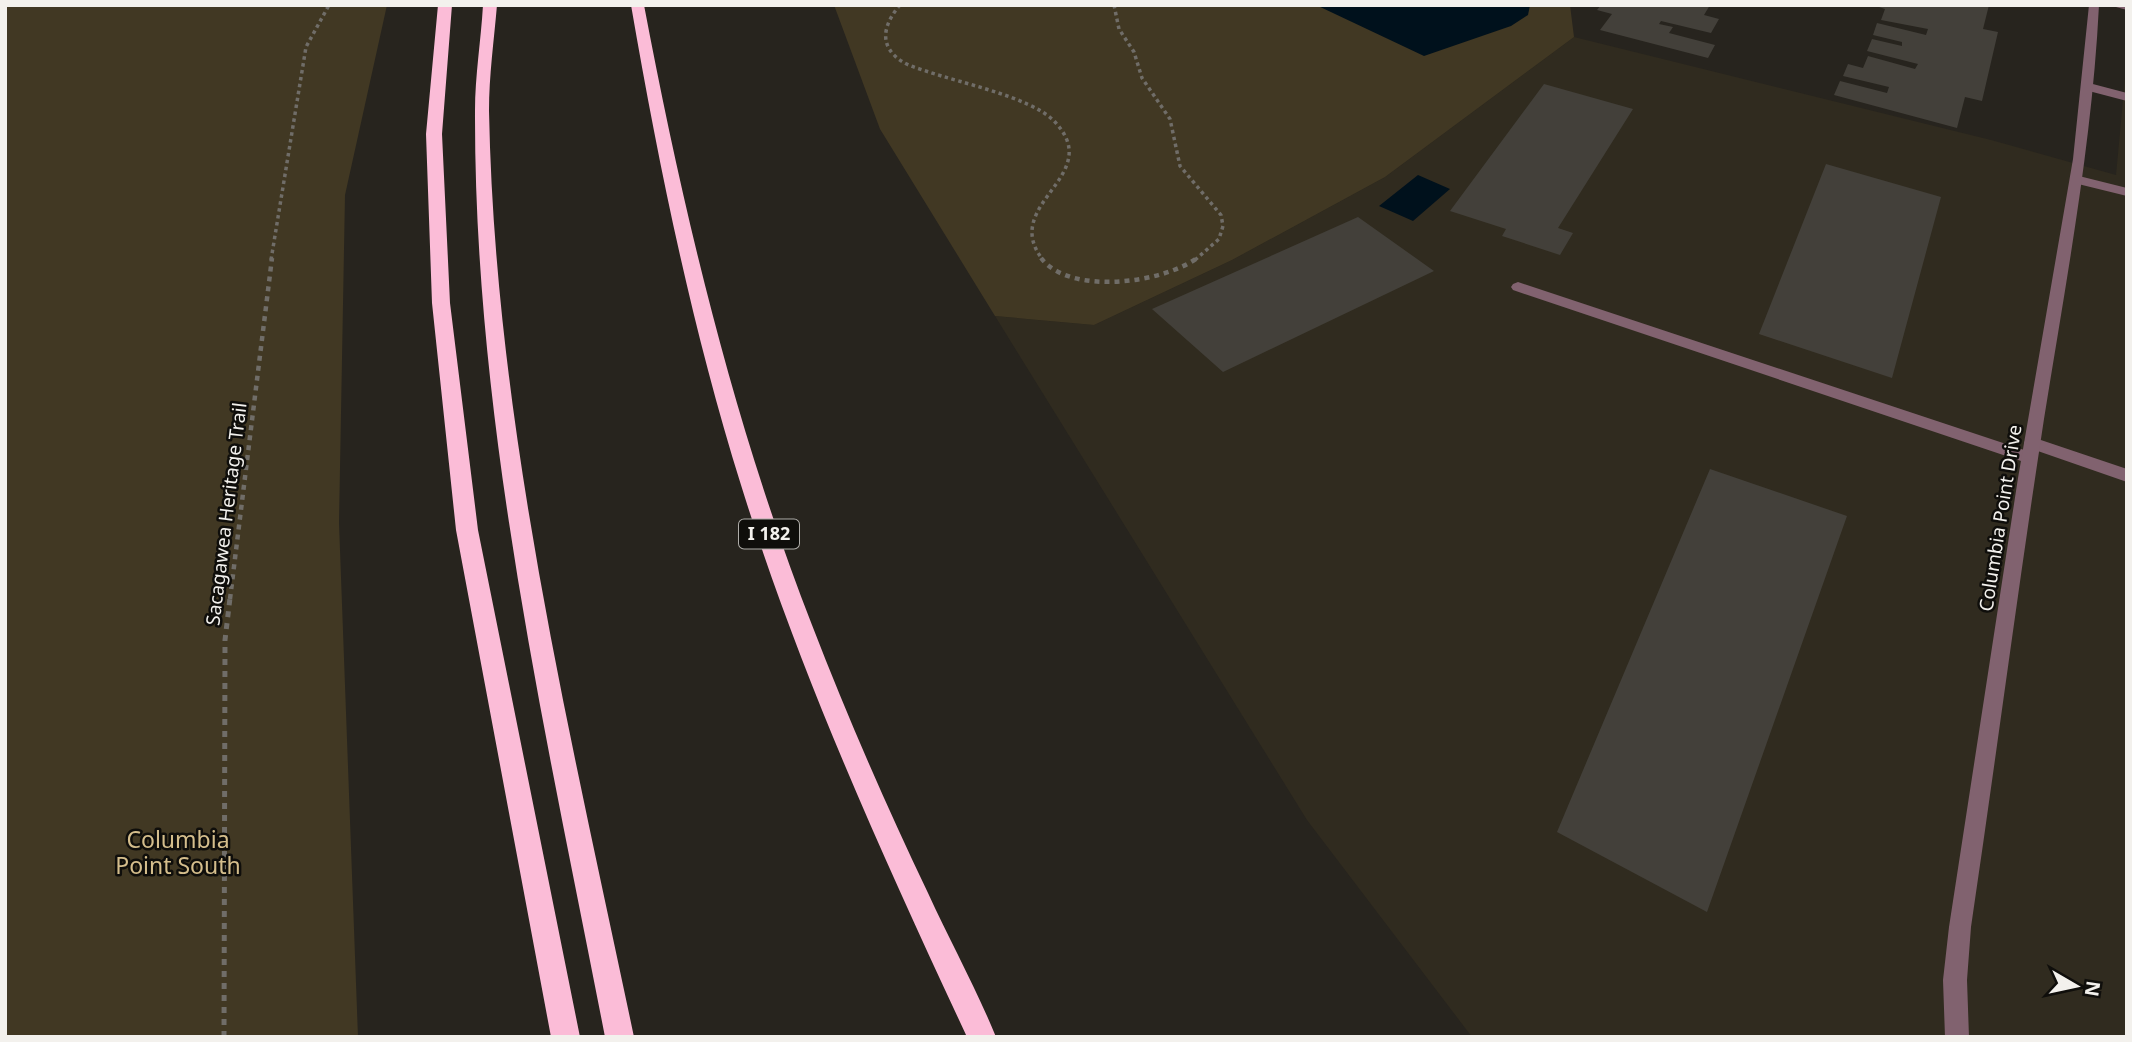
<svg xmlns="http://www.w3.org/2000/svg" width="2132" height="1042" font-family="'Noto Sans',sans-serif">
	<rect width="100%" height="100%" fill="#27241e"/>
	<path fill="#302b1f" d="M1574,37l417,103 125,35 11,-118v980h-655l-165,-217 -312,-504 99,9 138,-65 153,-83z"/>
	<path fill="#413823" d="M5,5h382l-42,190 -6,328 19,514h-353z
		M834,5h736l4,32 -189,140 -153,83 -138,65 -99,-9 -115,-187z"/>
	<path fill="#00111c" d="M1316,5h214l-2,10 -17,11 -87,30z
		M1418,175l32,14 -37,32 -34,-15z"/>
	<path fill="#43403a" d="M1601,5h109l-6,10 15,4 -8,14 -50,-12 -2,3 14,3 -4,6 46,12 -7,13 -108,-28 12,-16 -15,-4z
		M1873,5h116l-6,24 15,3 -16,69 -17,-4 -8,31 -123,-33 6,-14 47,12 2,-6 -46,-11 5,-12 15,4 5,-12 47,13 3,-5 -51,-13 5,-12 30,7v-4l-29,-7 4,-12 49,12 2,-6 -47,-9 4,-11z
		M1544,84l89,25 -75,119 15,5 -13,22 -58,-19 4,-7 -56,-18z
		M1826,164l115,33 -49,181 -133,-44z
		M1358,217l76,54 -211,101 -71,-63z
		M1710,469l137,47 -140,396 -150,-80z"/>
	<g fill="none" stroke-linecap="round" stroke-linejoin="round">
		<path stroke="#706d68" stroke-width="3.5" stroke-dasharray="3.5 3.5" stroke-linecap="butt" d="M900,5c-13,15 -22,35 -5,51 9,9 22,12 34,16 32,11 100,25 124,48 56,56 -55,83 -10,140
			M1114,5l5,24 15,23 8,26 28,41 10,47 41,49 2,11 -4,13 -24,21
			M271,260l35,-213 23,-42"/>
		<path stroke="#706d68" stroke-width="4.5" stroke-dasharray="5 5" stroke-linecap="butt" d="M1041,258c29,38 122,25 156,0
			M230,599l42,-341"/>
		<path stroke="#706d68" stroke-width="5" stroke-dasharray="6 6" stroke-linecap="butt" d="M224,1037l1,-397 5,-42"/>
		<path fill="#81626f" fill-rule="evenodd" d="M2115,5h12v5l-11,-3z
			M2089,83l38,10v8l-42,-11v-6z
			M2075,175l52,13v8l-57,-14v-6z
			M1518,282l518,172 2,4 -8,6 -6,-2 -511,-172 -2,-3 2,-3z
			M2032,437l95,32v13l-101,-35 -2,-4 2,-4z"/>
		<path fill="#81626f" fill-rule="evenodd" d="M2089,5h10c-7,140 -33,276 -55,414 -26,169 -48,339 -73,508l-4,53 2,57h-24l-2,-57 6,-53 69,-449 55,-319z"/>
		<path fill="#fbbcd7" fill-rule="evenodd" d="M438,5h14l-10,129 8,169 28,227 102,507h-29l-95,-507 -24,-227 -6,-169z
			M483,5h14c-3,35 -8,71 -8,106 6,313 81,621 145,926h-29c-59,-304 -131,-615 -130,-926 0,-35 6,-71 8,-106z
			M631,5h13c40,211 90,420 168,620 35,91 74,180 116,268 22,48 48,95 68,144h-29c-84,-180 -167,-362 -226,-552 -49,-157 -82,-318 -110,-480z"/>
	</g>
	<g text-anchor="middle" stroke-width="5" stroke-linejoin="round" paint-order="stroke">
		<rect fill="#0f0e0b" stroke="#afada9" stroke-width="2" x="739" y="519.5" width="60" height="29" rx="5"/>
		<g font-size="18" font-weight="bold" fill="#f3f1ed">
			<text x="769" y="540">I 182</text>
		</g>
		<g font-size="19" fill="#f3f1ed" stroke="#0f0e0b">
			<text transform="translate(226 514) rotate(-83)" y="7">Sacagawea Heritage Trail</text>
			<text transform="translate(2000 518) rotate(-81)" y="7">Columbia Point Drive</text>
		</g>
		<g font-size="23" fill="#d5be8c" stroke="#0f0e0b">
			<text x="178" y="848">Columbia<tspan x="178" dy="26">Point South</tspan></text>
		</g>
	</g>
	<rect width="2132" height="1042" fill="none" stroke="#f3f1ed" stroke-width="14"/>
	<g transform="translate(2076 986) rotate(99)" stroke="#0f0e0b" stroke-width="5" paint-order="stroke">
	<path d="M0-5L12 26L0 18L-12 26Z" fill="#f3f1ed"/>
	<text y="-10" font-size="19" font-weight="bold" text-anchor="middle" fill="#f3f1ed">N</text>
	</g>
</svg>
